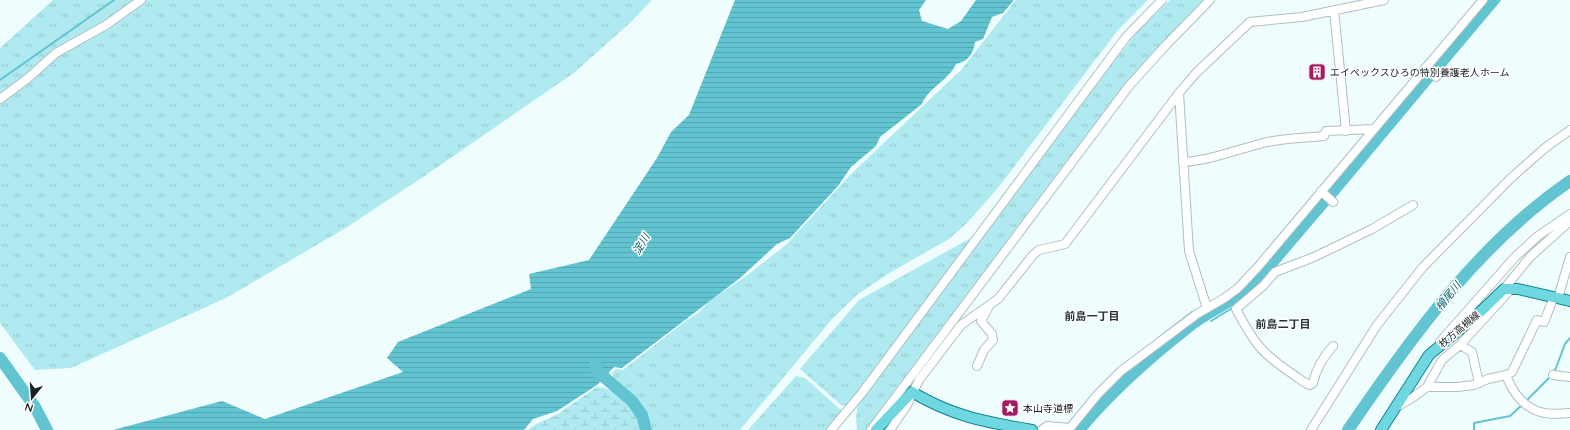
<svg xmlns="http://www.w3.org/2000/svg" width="1570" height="430" font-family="Quicksand,'Noto Sans JP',sans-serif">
	<defs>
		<pattern id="grass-tufts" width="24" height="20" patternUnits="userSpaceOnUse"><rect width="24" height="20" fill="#afeaf1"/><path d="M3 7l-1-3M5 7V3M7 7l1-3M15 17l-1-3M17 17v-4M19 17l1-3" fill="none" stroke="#96c8ce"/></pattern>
		<pattern id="wetland-marsh" width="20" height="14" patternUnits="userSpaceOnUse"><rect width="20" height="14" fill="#afeaf1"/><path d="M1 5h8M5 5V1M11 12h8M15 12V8" fill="none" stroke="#96c8ce"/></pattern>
		<pattern id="water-rules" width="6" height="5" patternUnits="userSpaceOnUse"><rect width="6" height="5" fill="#61c4d0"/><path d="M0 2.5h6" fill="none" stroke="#54a8b2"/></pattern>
	</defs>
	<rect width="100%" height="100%" fill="#f0fdff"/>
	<path fill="url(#grass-tufts)" d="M53,0h599l-20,21 -57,51 -149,103 -82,54 -118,69 -155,70 -36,2 -35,-47v-275z
		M1016,0h132l-30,30 -120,158 -31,35 -18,16 -58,33 -33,22 -26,25 -92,111h-90c-1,-8 -4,-17 -9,-24 -6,-7 -16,-12 -19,-21l-8,-5 -2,-8 5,-3 6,1 64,-50 10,-6 14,-14 34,-23 42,-33 64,-70 110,-104z
		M1170,0h35l-52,52 -261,342 -26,36h-9l-1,-12 2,-16 257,-342 23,-29z
		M969,239l3,1 -124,166 -7,-1 -41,-36 59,-69z
		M796,376l9,2 38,34 -15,18h-80z"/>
	<path fill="url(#wetland-marsh)" d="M597,387c14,0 32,13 39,25 3,5 5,12 7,18h-115l6,-5 24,-11z"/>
	<path fill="url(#water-rules)" d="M735,0h191l-7,10 3,11 26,8 13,-8 15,-21h38l-11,13 -11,4 -9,22 -8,3c-2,13 -7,19 -19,22 -7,16 -28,24 -34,40l-42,33 -4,9 -25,21 -13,19 -48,52 -13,6 -37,34 -118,90 -8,-1 -17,18 -40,26 -24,8 -9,11h-411l109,-29 43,18 138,-47 -16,-14 11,-16 133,-53 -2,-15 60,-14 68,-102 14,-26 18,-17z"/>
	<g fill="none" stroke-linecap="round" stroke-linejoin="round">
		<path stroke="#61c4d0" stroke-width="2" d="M1437,75l63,-75
			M0,80l114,-80
			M1333,199l101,-121
			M1273,269l57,-67
			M1211,321l23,-14
			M1156,340l36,-28
			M1554,373l11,-29 5,-6
			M1526,401l25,-25
			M1474,430v-7l36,-7 13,-12"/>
		<path stroke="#61c4d0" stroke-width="12" d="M0,358l35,49 12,23
			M595,365l2,6 35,30 10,14 4,15
			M1079,430c33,-40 72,-74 113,-106 20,-15 41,-22 61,-40l239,-284
			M1348,430c62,-91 130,-186 222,-249"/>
		<defs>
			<path id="minor" d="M1334,10l12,121
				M1425,68l11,9
				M1179,93l10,158 18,57
				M0,99l27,-20 29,-26 50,-28 35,-25
				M1183,162c28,-2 53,-12 80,-19 20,-5 41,-5 61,-7l2,-5 48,-2
				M1321,191l12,11
				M1504,289l26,-32 40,-36
				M1554,297l-10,25 -7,-2 -25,52 -6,3c6,17 19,35 39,38 8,2 17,0 25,0
				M1558,298l12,-41
				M1440,342l75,-85 23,-21 32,-22
				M1460,345l12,7 7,31
				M1333,346c-10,11 -17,23 -20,37l-3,2c-6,-2 -10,-6 -16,-10 -32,-21 -40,-32 -58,-66l27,-23 12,-14 39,-15 58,-28 41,-24
				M977,366l7,-16 9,-10 -1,-6 -11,-13 7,-13
				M1553,375l17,2
				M1427,387l15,-27 18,-15 51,-56
				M1395,408l17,-10 15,-11h30l17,-2 14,-6 18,-4
				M831,430l31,-37 264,-356 36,-37
				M871,430l258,-344 38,-42 43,-44
				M890,430l17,-25 12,-25 42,-55 37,-26 35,-44 6,-5 26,-6 114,-151 17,-20 54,-51 52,-5 82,-17
				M1042,430l5,-4 23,2 28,-34 23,-23 76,-57 26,-15 14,-10 20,-21 226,-268
				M1311,430l66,-105 46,-58 88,-89 34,-30 25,-18"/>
			<path id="major" d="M876,430l36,-38c42,25 74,30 120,38
				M1381,430l48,-75 47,-39 28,-27h14l52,12"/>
		</defs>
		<use href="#minor" stroke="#afbfc1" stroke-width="10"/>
		<use href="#major" stroke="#128590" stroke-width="12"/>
		<use href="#minor" stroke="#fff" stroke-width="8"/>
		<use href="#major" stroke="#6fd7e0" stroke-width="10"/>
	</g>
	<defs>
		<symbol id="building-square" viewBox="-11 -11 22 22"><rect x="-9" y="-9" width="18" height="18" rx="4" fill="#a61c63" stroke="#fff"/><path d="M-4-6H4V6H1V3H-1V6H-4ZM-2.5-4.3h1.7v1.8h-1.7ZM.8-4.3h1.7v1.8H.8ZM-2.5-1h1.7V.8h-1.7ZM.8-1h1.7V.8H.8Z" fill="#fff"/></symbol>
		<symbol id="sight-square" viewBox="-11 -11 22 22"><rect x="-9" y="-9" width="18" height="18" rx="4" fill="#a61c63" stroke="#fff"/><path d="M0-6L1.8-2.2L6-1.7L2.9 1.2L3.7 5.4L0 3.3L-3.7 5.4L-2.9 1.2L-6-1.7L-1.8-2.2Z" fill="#fff"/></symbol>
	</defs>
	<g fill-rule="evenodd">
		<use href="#building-square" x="1307" y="62" width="20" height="20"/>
		<use href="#sight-square" x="1000" y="398" width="20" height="20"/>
	</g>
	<g text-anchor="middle" stroke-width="3" stroke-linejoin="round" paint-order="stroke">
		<g font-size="10" fill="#191f20" stroke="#fff" text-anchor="start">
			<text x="1330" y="76">エイぺックスひろの特別養護老人ホーム</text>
			<text x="1023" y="412">本山寺道標</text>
		</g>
		<g font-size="10" fill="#191f20" stroke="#fff">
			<text transform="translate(1459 329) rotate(-40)" y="4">枚方高槻線</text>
		</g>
		<g font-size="11" font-style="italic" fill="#0c626a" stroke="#fff">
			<text transform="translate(641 244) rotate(-59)" y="4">淀川</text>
			<text transform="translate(1448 296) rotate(-51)" y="4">檜尾川</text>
		</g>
		<g font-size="11" font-weight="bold" fill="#243133" stroke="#fff">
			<text x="1092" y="320">前島一丁目</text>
			<text x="1283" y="328">前島二丁目</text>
		</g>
	</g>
	<g transform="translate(32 398) rotate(197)" stroke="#ffffff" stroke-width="3" paint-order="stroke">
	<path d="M0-3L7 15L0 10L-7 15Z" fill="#191f20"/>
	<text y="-6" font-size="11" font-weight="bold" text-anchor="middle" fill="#191f20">N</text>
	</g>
</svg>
